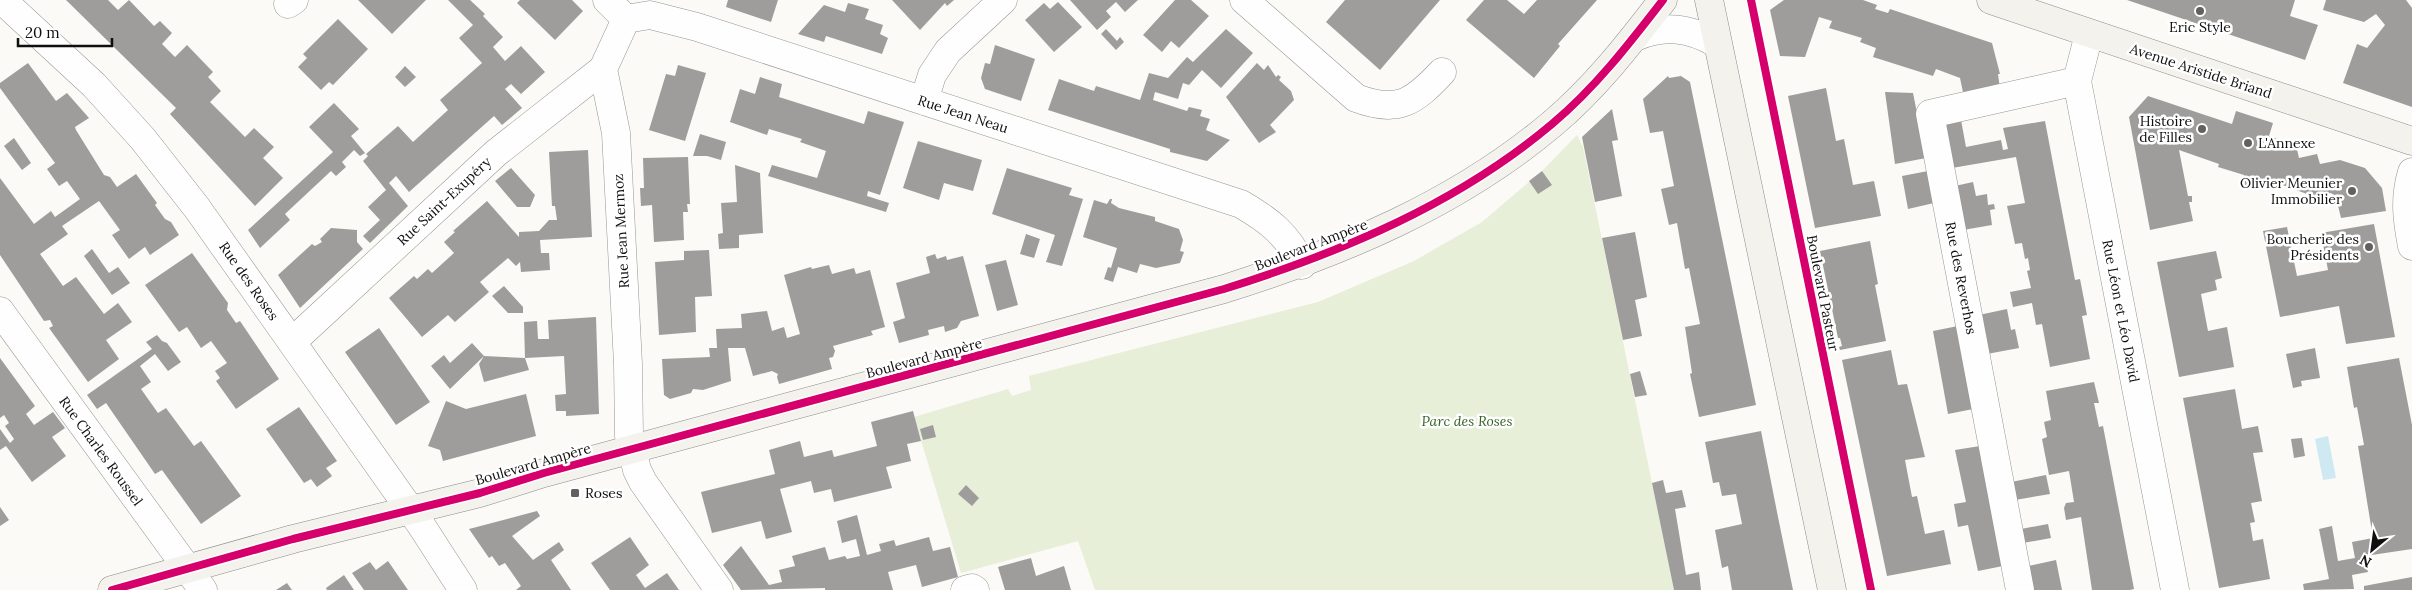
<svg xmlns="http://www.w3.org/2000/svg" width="2412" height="590" font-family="Lora,serif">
	<rect width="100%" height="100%" fill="#fbfaf6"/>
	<path fill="#e7efd8" d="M1577,135l6,12 91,443h-579l-17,-49 -117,32 -47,-156 94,-28 4,7 19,-6 -2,-14 289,-74 96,-41 68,-39 60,-51z"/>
	<path fill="#cfe9f2" d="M2328,436l8,42 -13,2 -8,-41z"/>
	<path fill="#9f9d9b" d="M66,0h42l10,10 11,-10 25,26 6,-5 12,12 -10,11 13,13 12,-12 26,27 -5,5 13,14 -11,11 35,35 9,-9 20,19 -11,11 20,20 -28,28 -85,-92 6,-6z
		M358,0h68l-34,34z
		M448,0h22l15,14 -2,2 20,21 -10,10 12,14 16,-15 24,26 -24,22 -10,-10 -6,5 17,19 -20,17 -8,-9 -85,76 -13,-16 -7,7 19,23 -38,37 -7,-7 17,-16 -12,-13 18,-17 -23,-29 5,-5 -2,-2 32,-28 15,16 35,-32 -8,-10 42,-37 -23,-25 14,-13z
		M520,0h52l11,11 -28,29 -38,-37z
		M728,0h50l-7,22 -45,-15z
		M892,0h62l-7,6 -2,-3 -25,27z
		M1070,0h68l-13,12 -9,-10 -10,9 5,6 -14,13z
		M1175,0h16l18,16 -30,32 -8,-7 -9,11 -19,-17z
		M1345,0h95l-60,70 -54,-48z
		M1484,0h23l17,14 13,-14h60l-39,44 2,2 -26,32 -68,-58z
		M1784,0h79l14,5 -2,4 13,4 2,-4 102,34 8,31h-2l2,15 -36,8 -4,-19 -24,-9 -3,7 -60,-19 3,-9 -16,-6 2,-4 -33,-10 3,-7 -13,-4 -14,40 -25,-1 -10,-46z
		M2127,0h168l-5,16 28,9 -13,35z
		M2326,0h80l6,8v99l-69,-24 14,-39 10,4 18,-23 -9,-11 -12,8 -41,-12z
		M1058,2l24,25 -28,25 -29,-32 19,-17 6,6z
		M848,3l21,6 -4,10 18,6 -3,9 8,4 -6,16 -56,-18 -2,6 -26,-8 26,-29 21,7z
		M338,19l30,30 -35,36 -4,-3 -8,8 -23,-23 9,-9 -4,-4z
		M1106,29l11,12 3,-4 4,5 -8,8 -15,-16z
		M1226,29l27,24 -32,35 -19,-18 -13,15 -6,-2 -5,16 -23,-7 -2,8 34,11 2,-4 13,3 -2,6 10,3 -4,11 24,10 -23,21 -37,-9v-3l-122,-39 11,-31 35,12 2,-5 44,14 9,-27 19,5 19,-21 6,5z
		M995,45l40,14 -14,42 -36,-12 -4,-11 4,-15 5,1z
		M28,63l28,38 11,-8 22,25 -14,9 1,3 28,45 6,2 7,10 19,-13 21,29 -2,2 10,14 6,3 8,13 -29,20 -5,-8 -16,12 -17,-24 8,-5 -21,-29 -37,25 6,8 -28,20 23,32 13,-9 28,37 14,-11 14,19 -26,18 13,19 -31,23 -39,-54 4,-2 -3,-6 -6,1 -44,-66v-77l34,46 17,-13 4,6 25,-18 -13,-18 -8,5 -12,-17 8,-6 -55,-75v-5z
		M1257,63l7,7 4,-5 8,12 2,-2 3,2 -2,3 12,11 3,9 -24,25 6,7 -17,11 -33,-46z
		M678,65l28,8 -21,68 -36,-11 17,-56 9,2z
		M405,66l11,11 -11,10 -10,-10z
		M1668,76l1,2 12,-2 9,6 66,323 -57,12 -9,-43 2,-1 -7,-46 15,-3 -11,-56 -4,1 -8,-46 -8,2 -8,-36 13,-3 -11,-55 -13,2 -7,-34z
		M760,77l22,7 -3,13 85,27 4,-13 36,11 -24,73 -12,-4 -1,5 22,7 -3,9 -118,-36 4,-11 45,13 9,-27 -26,-9 2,-3 -33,-10 -2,6 -37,-13 10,-33 15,5z
		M1826,88l10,53 8,-2 9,46 21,-4 7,35 -66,12 -27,-132z
		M1885,92l28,1 13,65 -31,6z
		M2148,96l84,28 4,-13 37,12 -4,13 27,9 3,13 18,-4 3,10 20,-4 25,8 17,20 4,23 -45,7 -5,-21 -5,-4 -23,5 -1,-4 -41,-15 -2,7 -7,3 -12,-4 -1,-10 -26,-8 1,-3 -40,-14 9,46h4v6h-3l4,19 -43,9 -21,-113z
		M334,103l25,26 -8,7 14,17 -5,3 -6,-6 -12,12 4,5 -10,9 -5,-5 -46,43 5,6 -30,28 -12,-18 85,-78 -24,-25z
		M1612,109l6,31 -6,1 10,55 -27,6 -13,-65z
		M1961,120l5,27 35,-7 2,10 5,-1 -5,-21 42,-7 30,159 5,-1 7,36 -5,1 8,43 -40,8 -8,-43 -6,1 -4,-22 -19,4 -3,-15 21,-4 -4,-17 3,-1 -2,-12 -3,1 -3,-16 -7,1 -8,-38 18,-3 -9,-46 -64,11 -8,-39 3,-7z
		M700,134l26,8 -5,18 -14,-4h-14z
		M14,138l17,25 -9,7 -18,-24z
		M918,141l64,19 -9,31 -29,-8 -5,17 -36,-12z
		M588,150l4,87 -52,3 1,13h8l1,17 -29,2 -1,-10 -4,4 -8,-8 -28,24 9,10 -34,30 -7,-7 -26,22 -33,-39 25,-22 3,3 11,-10 4,4 22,-20 -10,-11 11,-10 -2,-1 34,-30 32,36v-5l20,-1 10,-11h8l-2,-14h-3l-3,-54z
		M688,157l2,47h-3l1,8h-5l1,28 -30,2 -2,-37 -11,1 -1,-18h4l-1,-30z
		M735,165l25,8 3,60 -24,2v13l-20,1 -1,-15 5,-1 -2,-30 16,-1z
		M511,168l24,27 -5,12h-13l-22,-26z
		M1007,168l65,20 -3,7 14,4 -21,67 -16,-4 9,-27 -63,-21z
		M1542,171l10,14 -14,9 -9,-13z
		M1928,171l6,32 -26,6 -6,-33z
		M1973,182l3,14 11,-2 1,11 6,-1 1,5 -5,1 2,15 -29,5 -8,-44z
		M1110,199h2l-1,4 8,5 36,9v4l24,8 4,11 -3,11 4,1 -4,11 -24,5 -16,-4 -3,9 -19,-6 -5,15 -9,-3 4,-12 3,1 6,-20 -34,-11 11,-37 13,4z
		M2374,224l21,113 -49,7 -7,-38 -59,11 -17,-86 24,-4 10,49 31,-6 -7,-37z
		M331,228l26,2v12l6,7 -63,59 -22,-33 34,-31 3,2 7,-4 -2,-3z
		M1635,232l12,65 -12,3 7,36 -19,4 -21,-102z
		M1026,234l14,5 -6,19 -14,-4z
		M1870,241l8,43 -3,1 11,56 -46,9 -1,-3 3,-1 -2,-8h-2l-18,-87z
		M92,249l17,24 9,-6 12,16 -18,12 -28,-39z
		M709,250l3,46 -17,1 1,35 -37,3 -4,-73 29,-2v-9z
		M2216,251l6,27 -7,2 2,10 -16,4 7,37 19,-4 7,40 -55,10 -22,-115z
		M192,253l36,50 -1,7 9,13 4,-2 39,58 -43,30 -20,-28 4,-3 -5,-7 12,-8 -16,-22 -10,7 -14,-21 -8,5 -34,-47z
		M935,254l2,5 9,-3 1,4 16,-4 16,60 -18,5 -4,7 -12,4 -1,-6 -16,4 1,5 -30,8 -6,-21 12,-4 -9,-35 34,-10 -4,-16z
		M1006,260l12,45 -21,6 -12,-46z
		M829,265l3,9 22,-6 2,6 14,-4 15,57 -14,4 2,4 -40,11 2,5 -2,6 -4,1 3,11 -53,15 -2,-7 1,-3 -6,-3 -19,5 -8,-28h-17l3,33 -28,9 -10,-1 -2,4 -21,6 -6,-4 -2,-36 48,-2 -1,-9h8l-1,-19 26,-1 -1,-14 26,-3 5,20 12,-4 3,11 13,-4 -16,-59 27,-8 1,2z
		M504,286l19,21v6h-15l-16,-17z
		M2007,309l4,21 4,-1 4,19 -32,6 -8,-39z
		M596,317l3,97 -33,2v-5h-10l-1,-16 11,-1 -2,-38 -39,2 -1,-36 13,-1 1,18h11l-1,-19z
		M1958,326l15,83 -25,5 -15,-83z
		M379,328l51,74 -34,23 -51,-73z
		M157,335l5,6 5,2 14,19 -13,9 -13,-17 -15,12 11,16 -10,7 17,24 8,-5 28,38 7,-5 40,55 -40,28 -39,-54 -7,4 -49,-71 -9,6 -10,-14 65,-46 -6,-7z
		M472,343l12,13 -34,33 -19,-23 13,-11 6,8z
		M2315,348l5,30 -19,3 1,5 -9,2 -7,-34z
		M1891,350l7,35 9,-1 18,73 -20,3 7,37 5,-1 8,38 19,-4 7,34 -64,12 -45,-216z
		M484,356l41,2 4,12 -45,12 -5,-18z
		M0,358l35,48 -9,8 8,11 19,-13 12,16 -13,9 14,19 -34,26 -26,-36 -6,4v-21l10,14 4,-4 -9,-13 4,-3 -5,-8 -4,3z
		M2399,358l13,67v124l-47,7 3,16 -16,3 2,14 -50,1 -1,-6 26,-5 -10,-50 13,-3 6,35 17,-3 -3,-16 21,-4 -15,-92 6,-1 -7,-38 -3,1 -7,-41z
		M1640,371l7,24 -12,2 -5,-23z
		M2094,382l5,21h-5l5,24 4,-1 31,163 -4,1h-38l-11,-73 -15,3 -2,-12 2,-5 8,-1 -5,-31 -20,4 -7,-36 5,-2 -3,-15 7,-2 -5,-29z
		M2235,389l7,40 16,-3 5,26 -10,1 9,48 -11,2 4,19 -5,1 3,18 10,-2 7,40 -51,9 -36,-190z
		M526,394l10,42 -93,25 -3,-11 -12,-4 18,-45 20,8z
		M299,407l38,54 -11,7 6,8 -15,11 -6,-8 -7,4 -38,-54z
		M913,411l8,30 -14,3 4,17 -25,6 6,21 -58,14 -3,-13 -17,4 -3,-12 -31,8 12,43 -26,7 -5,-18 -49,12 -11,-41 74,-18 -6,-24 31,-9 4,16 28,-7 2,7 43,-11 -6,-24z
		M933,425l3,12 -13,3 -3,-11z
		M1761,431l17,86 15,73h-61l-4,-24 -6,2 -7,-38 27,-6 -6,-30 -14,2 -3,-14 -6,1 -8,-41z
		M2302,438l3,18 -11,2 -3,-19z
		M1980,446l23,120 -25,5 -10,-46 -10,2 -4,-23 12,-2 -11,-52z
		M2046,475l4,19 -35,6 -4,-18z
		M1663,480l3,13 16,-3 4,17 -11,2 11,66 13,-3 2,18h-27l-22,-107z
		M966,485l13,13 -7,8 -14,-12z
		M0,507l9,13 -9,6z
		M537,511l3,5 -28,20 21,24 26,-18 5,8 -13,10 20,30h-55l5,-4 -16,-23 -6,3 -7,-10 -3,2 -20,-29z
		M857,515l10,40 14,-4 -2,-7 15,-4 2,6 33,-9 4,14 17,-4 8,30 -36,10 -6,-22 -28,7 5,18h-68v-2l-84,2 -18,-25 18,-19 28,39 13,-3 -3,-12 16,-4 -3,-10 33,-9 4,13 16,-4 2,3 13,-3 -4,-17 -14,4 -5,-22z
		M2048,524l3,14 -28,5 -2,-14z
		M630,537l19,28 -13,10 9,13 22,-15 12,17h-69l-19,-27z
		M1031,558l5,18 28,-10 7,24h-66l-7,-23z
		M2056,560l6,30h-30l-4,-24z
		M388,561l20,29h-44l-12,-17 18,-11 6,8z
		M344,575l10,15h-27l-1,-2z
		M2412,577v13h-48v-4z
		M287,583l5,7h-16z"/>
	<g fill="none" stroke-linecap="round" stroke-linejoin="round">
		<defs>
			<path id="street" d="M2,0l92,85 49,54 54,69 224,317 42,65
				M607,0l19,19
				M1244,0l112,98c42,16 58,4 86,-26
				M288,4l6,-4
				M626,19l24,-4 47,12 544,177c29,17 46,30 61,61
				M626,19l-23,50 13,64 12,231 1,72 8,34 6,12 76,108
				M2089,34l-12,47 98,509
				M1635,37c29,-13 55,-9 81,6
				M924,101l8,-26 16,-24 55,-51
				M2412,172c-8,26 -5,48 0,74
				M0,311l203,279
				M292,342l204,-189 107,-84
				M965,590l7,-2 3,2
				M2020,590l-90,-476 147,-33"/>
			<path id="secondary" d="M1709,0l123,590
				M1991,0l421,141
				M112,590l181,-51 187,-46 64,-20 680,-184c118,-37 233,-85 328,-165 43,-36 77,-80 111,-124"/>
		</defs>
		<use href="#street" stroke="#959593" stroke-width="29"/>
		<use href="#secondary" stroke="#8c8b8a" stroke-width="29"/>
		<use href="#street" stroke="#fefefe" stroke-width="28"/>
		<use href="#secondary" stroke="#f4f2ec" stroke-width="28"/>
		<defs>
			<path id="cycleway" d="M1751,0l120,590
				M112,590l181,-51 187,-46 64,-20 680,-184c118,-37 233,-85 328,-165 43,-36 77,-80 111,-124"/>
		</defs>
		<use href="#cycleway" stroke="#fff" stroke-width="11"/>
		<use href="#cycleway" stroke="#d6006c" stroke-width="8"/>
	</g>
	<g fill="#626160" stroke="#fff" stroke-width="2">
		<circle cx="2200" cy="11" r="5"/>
		<circle cx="2202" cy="129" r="5"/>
		<circle cx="2248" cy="143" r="5"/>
		<circle cx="2352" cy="191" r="5"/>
		<circle cx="2369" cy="247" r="5"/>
		<rect x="570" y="488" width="10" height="10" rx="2.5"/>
	</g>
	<g text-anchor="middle" stroke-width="5" stroke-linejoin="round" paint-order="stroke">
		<g font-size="14" fill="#0f0f0f" stroke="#fff" text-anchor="end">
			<text x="2200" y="32" text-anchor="middle">Eric Style</text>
			<text x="2192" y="126">Histoire<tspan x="2192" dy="16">de Filles</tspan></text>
			<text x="2258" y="148" text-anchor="start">L'Annexe</text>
			<text x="2342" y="188">Olivier Meunier<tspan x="2342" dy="16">Immobilier</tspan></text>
			<text x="2359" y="244">Boucherie des<tspan x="2359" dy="16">Présidents</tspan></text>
			<text x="585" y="498" text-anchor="start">Roses</text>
		</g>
		<g font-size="14" fill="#0f0f0f" stroke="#fff">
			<text transform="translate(2201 71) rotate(18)" y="5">Avenue Aristide Briand</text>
			<text transform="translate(963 114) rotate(18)" y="5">Rue Jean Neau</text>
			<text transform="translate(444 201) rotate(-43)" y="5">Rue Saint-Exupéry</text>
			<text transform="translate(621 231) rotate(-93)" y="5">Rue Jean Mermoz</text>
			<text transform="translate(1311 245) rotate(-21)" y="5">Boulevard Ampère</text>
			<text transform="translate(1961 278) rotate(79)" y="5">Rue des Reverhos</text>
			<text transform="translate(249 281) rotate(55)" y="5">Rue des Roses</text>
			<text transform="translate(1823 293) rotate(79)" y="5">Boulevard Pasteur</text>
			<text transform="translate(2121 311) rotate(79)" y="5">Rue Léon et Léo David</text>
			<text transform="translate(924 358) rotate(-15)" y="5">Boulevard Ampère</text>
			<text transform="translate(101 451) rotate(54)" y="5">Rue Charles Roussel</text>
			<text transform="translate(533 464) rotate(-16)" y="5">Boulevard Ampère</text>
		</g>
		<g font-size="14" font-style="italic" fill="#366225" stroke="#fff">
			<text x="1467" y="426">Parc des Roses</text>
		</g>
	</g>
	<g transform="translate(2372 550) rotate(209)" stroke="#ffffff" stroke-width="4" paint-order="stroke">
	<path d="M0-4L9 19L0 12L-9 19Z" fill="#0f0f0f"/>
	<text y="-8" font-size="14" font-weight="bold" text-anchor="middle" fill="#0f0f0f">N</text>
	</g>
	<path d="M18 38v8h94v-8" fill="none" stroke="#0f0f0f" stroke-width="2.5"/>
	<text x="25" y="38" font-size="15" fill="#0f0f0f" stroke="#ffffff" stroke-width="4" paint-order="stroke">20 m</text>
</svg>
